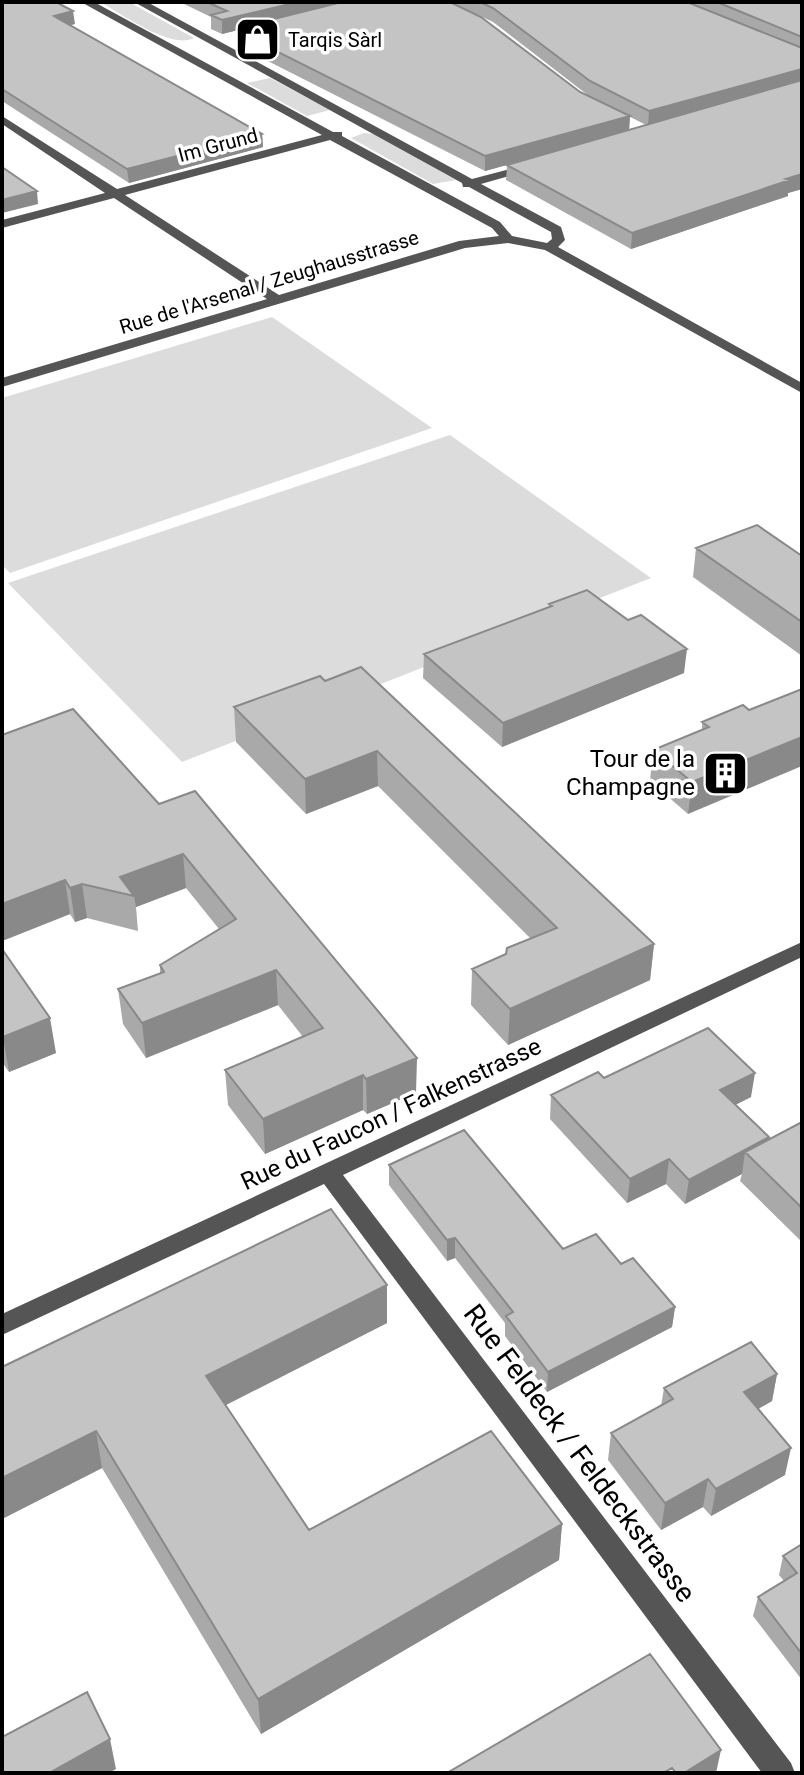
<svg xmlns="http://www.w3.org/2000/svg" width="804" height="1775" font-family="Roboto,sans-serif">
	<rect width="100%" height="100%" fill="#fff"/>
	<path fill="#dcdcdc" d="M100,2h29l65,36c-23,12 -72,-24 -94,-36z
		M270,78l60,32 -23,6 -60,-33z
		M364,133l10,1 82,46 -23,4 -82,-46z
		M272,317l160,111 -422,145 -8,-8v-167z
		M450,435l201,143 -469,184 -174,-179z"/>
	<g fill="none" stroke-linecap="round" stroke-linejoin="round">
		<path fill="#555" fill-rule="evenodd" d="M81,2h13l239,130h9v4l158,86 12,14 35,7 5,-4 -1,-7 -82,-45h-6l-1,-4 -328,-181h13l325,177 65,-17v6l-56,16 80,43 4,13 -7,7 244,136v10l-257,-143 -37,-7 -43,5 -463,139v-9l265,-79 -153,-101 -112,30v-8l103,-27 -103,-69v-8l115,73 205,-54zM330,140l162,88 7,8 -40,5 -180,54 -154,-100z
			M802,942v15l-459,218 448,588 4,10h-33l-438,-589 -322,151v-21z"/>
	</g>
	<path fill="#a9a9a9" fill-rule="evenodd" d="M2,2l73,22 -5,1 192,109 1,13 -134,36 -127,-82z
		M180,2h622v187l-14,4v3l-157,53 -125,-69 1,-15 -22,6 -231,-117v-4l-16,-8v-12l-16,4 -11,-5v-12zM450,2l43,20 96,74 57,29 -17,5 1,-14 -50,-24z
		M696,548l106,8v100l-109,-79z
		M549,604l135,69 -182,74 -79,-69 1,-24 125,-47z
		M320,676l334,268 -4,36 -142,65 -37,-40 1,-36 34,-15 24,-16 -152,-152 -72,28 -70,-72 -2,-35z
		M743,705l-55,109 -38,-33 3,-31 49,-20v-8z
		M73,709l343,384 -49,21 -4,-4 -98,44 -37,-49 -3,-35 78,-33 -25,-32 -132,53 -23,-34 -5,-35 42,-16v-8l59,-36 -33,-41 -50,19 2,24 -51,-13 -12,4 -5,-8 -68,27v-206z
		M2,949l54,104 -47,19 -7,-10z
		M604,1078l147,19 -16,8 34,32 -1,3 34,-18v120l-62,-61 2,-7 -57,30 -19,-20 -39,19 -77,-84 1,-24z
		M389,1165l174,84 58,15 54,43 -3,20 -125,65 -42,-56v-13l-50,-65 -8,3 -58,-76z
		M387,1285v38l-161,82 83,125 253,-6 -3,36 -298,174 -159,-266 -100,51v-152z
		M777,1374l-5,27 -14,8 27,66 -74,41 -8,-9 -42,23 -53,-70 3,-27 50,-27 3,-18z
		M802,1544v136l-49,-64 5,-19 26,-16 -5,-6 4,-19z"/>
	<path fill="#898989" d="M298,2h55l-115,26v2l-16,4v-14z
		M73,11l2,13 -19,4 -2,-12z
		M802,69v14l-154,43 1,-15z
		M630,116l-1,15 -144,40v-15z
		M262,134l1,13 -134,36 -2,-14z
		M802,174v15l-14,4v3l-157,53 1,-16z
		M37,191l1,13 -36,9v-13z
		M687,649l-3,24 -182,74 1,-24z
		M802,737v29l-114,48 4,-32z
		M377,751l1,35 -72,28 -1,-35z
		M183,854l3,34 -50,19 -2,-11 -14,-19z
		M65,880l5,34 -68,27v-37z
		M82,884l5,34 -12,4 -5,-34z
		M654,944l-4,36 -142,65 2,-36z
		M276,970l2,35 -132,53 -4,-35z
		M50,1018l6,35 -47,19 -6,-35z
		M417,1058l-1,35 -49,21 -1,-35z
		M755,1073l-4,24 -34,17 3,-24z
		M363,1075v35l-98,44 -2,-35z
		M769,1137l-5,24 -19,-9 -3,22 -57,30 4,-24z
		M669,1159l-3,25 -39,19 3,-24z
		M455,1238v20l-8,3v-21z
		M387,1285v38l-177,90 -4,-37z
		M675,1307l-3,20 -125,65 1,-20z
		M777,1374l-5,27 -33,19 5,-28z
		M96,1431l6,37 -100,51v-41z
		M791,1448l-6,27 -74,41 5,-27z
		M708,1479l-5,28 -42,23 4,-27z
		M562,1524l-3,36 -298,174 -3,-35z
		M110,1739l6,30 -7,4h-60z
		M721,1750l-5,23h-32z"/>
	<path fill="#c4c4c4" stroke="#898989" stroke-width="2" d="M2,2h54l17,9 -19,5 208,118 -135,35 -125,-80z
		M207,2h91l-76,18 -11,-5 16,-4z
		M342,2h108l31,15 99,75 50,24 -145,40 -231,-116 5,-1 -21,-11z
		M480,2h207l115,46v21l-153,42 -59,-30 -97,-73z
		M717,2h85v35z
		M802,80v94l-16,5 4,1 -158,53 -125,-68z
		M2,167l35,24 -35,9z
		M757,525l45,31v66l-106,-74z
		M587,590l41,30 13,-5 46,34 -184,74 -79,-69 128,-48 -3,-2z
		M361,667l293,277 -144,65 -38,-40 34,-15 1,-6 50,-20 -180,-177 -72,28 -71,-72 86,-31 5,5z
		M802,689v48l-110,45 -39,-32 56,-23 -7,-5 41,-17 6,5z
		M73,709l86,95 36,-13 222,267 -51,21 -3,-4 -100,44 -38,-49 98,-42 -47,-58 -134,53 -24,-34 46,-17 -4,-7 76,-46 -53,-65 -63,23 14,19 -52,-12 -12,4 -5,-8 -63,24v-169z
		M2,949l48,69 -47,19 -1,-1z
		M708,1028l47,45 -35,17 49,47 -80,43 -20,-21 -39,20 -79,-84 47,-23 6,6z
		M802,1122v86l-57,-56z
		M464,1130l99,119 33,-15 25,30 12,-6 42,49 -127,65 -42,-56 7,-4 -58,-74 -8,2 -58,-75z
		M331,1209l56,76 -181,91 103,154 182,-99 71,93 -304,175 -162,-268 -94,47v-111z
		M751,1342l26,32 -33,18 47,56 -75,41 -8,-10 -43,24 -54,-70 62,-34 -9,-11z
		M802,1544v110l-44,-57 39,-24 -14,-17z
		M650,1654l71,96 -37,23h-8l-4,-5 -9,5h-216z
		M87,1692l23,47 -61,34h-47v-36z"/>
	<defs>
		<symbol id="shop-square" viewBox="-11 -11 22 22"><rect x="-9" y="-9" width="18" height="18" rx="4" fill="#000" stroke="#fff"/><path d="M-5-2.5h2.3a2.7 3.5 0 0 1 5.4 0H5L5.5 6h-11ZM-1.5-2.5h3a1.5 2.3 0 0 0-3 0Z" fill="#fff"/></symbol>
		<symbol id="building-square" viewBox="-11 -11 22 22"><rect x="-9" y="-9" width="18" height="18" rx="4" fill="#000" stroke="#fff"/><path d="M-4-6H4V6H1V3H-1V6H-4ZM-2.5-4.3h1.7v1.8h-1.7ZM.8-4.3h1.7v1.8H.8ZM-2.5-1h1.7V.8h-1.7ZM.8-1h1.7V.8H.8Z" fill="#fff"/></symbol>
	</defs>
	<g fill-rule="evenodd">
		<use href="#shop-square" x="232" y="14" width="51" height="51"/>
		<use href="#building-square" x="700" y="748" width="51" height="51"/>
	</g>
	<g text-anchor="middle" stroke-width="7" stroke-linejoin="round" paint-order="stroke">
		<g font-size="20" fill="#000" stroke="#fff" text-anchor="start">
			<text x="288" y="47">Tarqis Sàrl</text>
		</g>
		<g font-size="20" fill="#000" stroke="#fff">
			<text transform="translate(218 145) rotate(-15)" y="7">Im Grund</text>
			<text transform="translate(269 282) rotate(-17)" y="7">Rue de l'Arsenal / Zeughausstrasse</text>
		</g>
		<g font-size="24" fill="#000" stroke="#fff" text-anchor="end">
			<text x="695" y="767">Tour de la<tspan x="695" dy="28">Champagne</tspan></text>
		</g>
		<g font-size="24" fill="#000" stroke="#fff">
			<text transform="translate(391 1114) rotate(-25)" y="8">Rue du Faucon / Falkenstrasse</text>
		</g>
		<g font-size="28" fill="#000" stroke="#fff">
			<text transform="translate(580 1453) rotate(53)" y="10">Rue Feldeck / Feldeckstrasse</text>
		</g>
	</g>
	<rect width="804" height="1775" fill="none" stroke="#000000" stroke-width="8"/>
</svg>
